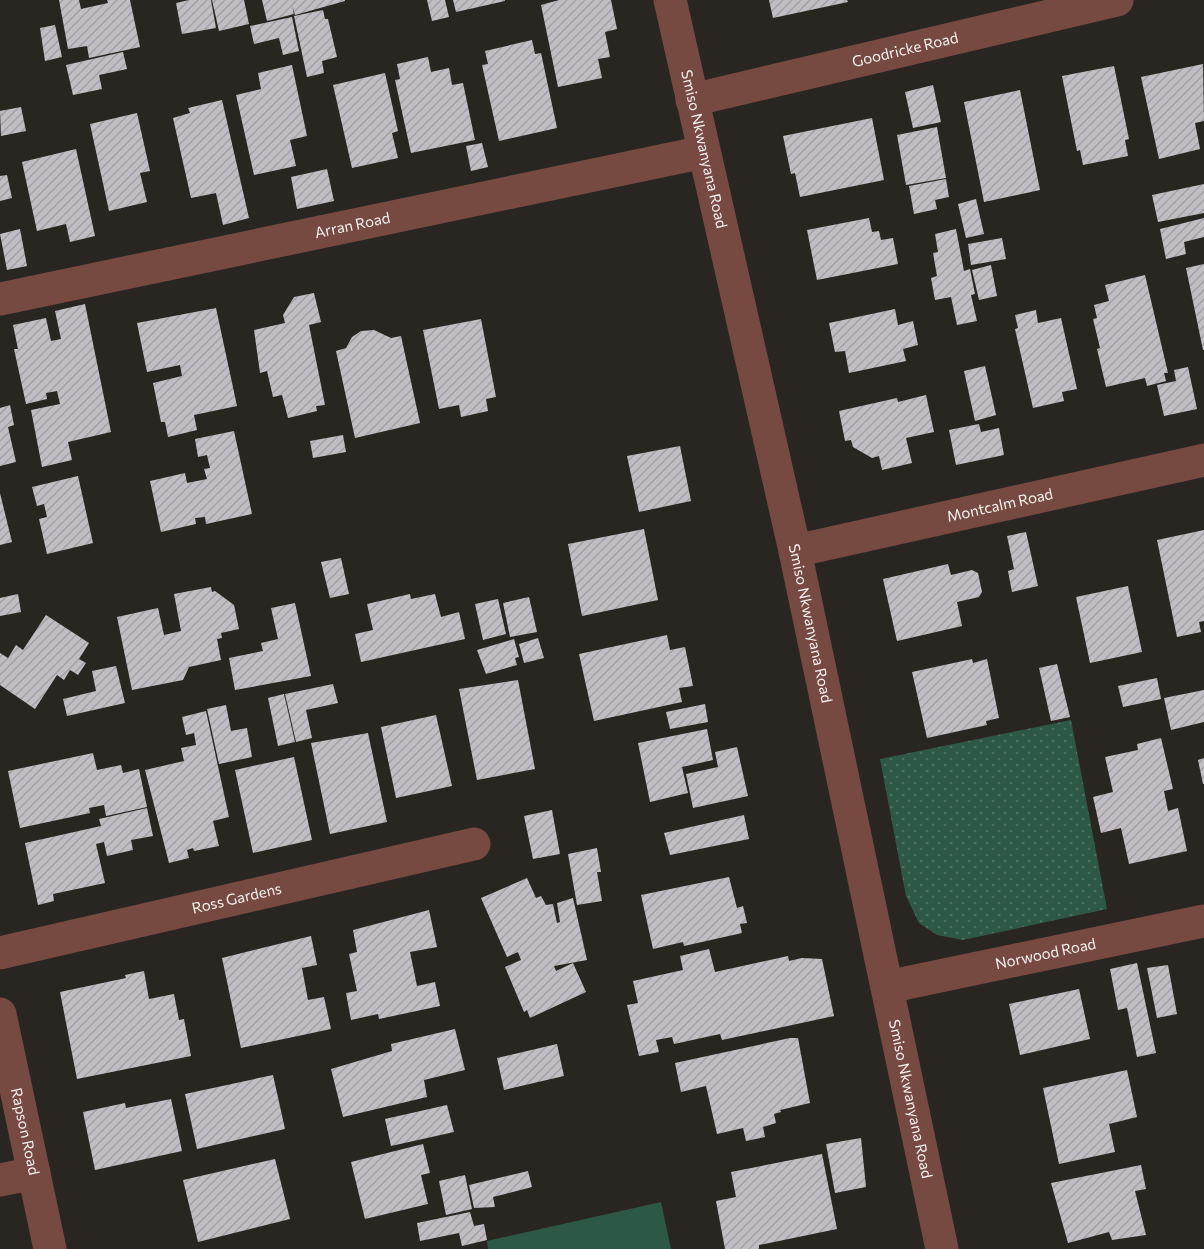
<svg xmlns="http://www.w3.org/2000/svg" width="1204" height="1249" font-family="Commissioner,sans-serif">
	<defs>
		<pattern id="grass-dots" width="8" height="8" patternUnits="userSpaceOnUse" patternTransform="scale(1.5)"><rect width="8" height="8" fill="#2d5846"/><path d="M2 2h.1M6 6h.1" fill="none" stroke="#4c7061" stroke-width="1.8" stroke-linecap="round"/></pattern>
		<pattern id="building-hatch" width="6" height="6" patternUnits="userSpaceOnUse" patternTransform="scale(1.5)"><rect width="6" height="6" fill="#c2bdc2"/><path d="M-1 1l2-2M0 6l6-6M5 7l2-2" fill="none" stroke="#a4a0a4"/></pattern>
	</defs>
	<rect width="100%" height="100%" fill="#292622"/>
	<path fill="url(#grass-dots)" d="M1071,720l36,189 -144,31 -26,-5 -18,-12 -13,-27 -26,-137z"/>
	<path fill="#2d5846" d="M661,1202l10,47h-183l-1,-8z"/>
	<path fill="url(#building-hatch)" d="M59,0h20l2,9 27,-6 -1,-3h23l10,47 -51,11 -2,-12 -19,3z
		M189,0h22l5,28 -34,6 -6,-31z
		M212,0h32l5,24 -30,7z
		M262,0h83v1l-50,14 -3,-10 2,9 -27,7z
		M427,0h18l4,17 -17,4z
		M453,0h52v1l-49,11z
		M559,0h52l6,29 -12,3 5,25 -12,2 4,19 -44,9 -17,-82z
		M769,0h78l1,2 -75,16z
		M323,10l2,9h3l9,38 -15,4 2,12 -17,4 -13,-61z
		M292,17l7,34 -16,4 -4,-17 -25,6 -4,-18z
		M55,25l7,32 -17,4 -5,-33z
		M532,40l3,14 6,-1 16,75 -58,13 -17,-76 6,-1 -3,-13z
		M123,52l4,17 -28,6 3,14 -29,6 -7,-30z
		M428,57l3,15 18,-4 3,17 11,-2 12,57 -64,13 -16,-73 5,-1 -3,-15z
		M1203,64l1,57 -9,2 5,26 -41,10 -18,-82z
		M292,65l15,71 -17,4 6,26 -42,9 -18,-80 25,-6 -3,-16z
		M1114,66l15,73 -4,1 3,16 -45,9 -3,-15 -3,1 -15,-75z
		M385,73l13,58 -6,2 6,25 -46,10 -19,-83z
		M933,85l8,37 -28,6 -8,-36z
		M1020,90l20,100 -56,12 -20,-100z
		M222,100l27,118 -26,7 -7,-32 -25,5 -18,-80 17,-5 -2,-5z
		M21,107l5,24 -25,5 -1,-25z
		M137,113l13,58 -10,2 7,29 -38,9 -19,-87z
		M872,118l12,62 -84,17 -5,-24 -4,1 -8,-38z
		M937,127l9,51 -40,7 -9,-50z
		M482,143l6,24 -17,4 -5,-25z
		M76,149l19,87 -25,6 -4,-18 -29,7 -15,-69z
		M327,169l7,32 -37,8 -6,-32z
		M7,175l5,23 -12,3v-25z
		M946,179l3,18 -14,3 2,9 -23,5 -5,-28z
		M1204,184v29l-46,9 -6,-27z
		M976,199l8,35 -18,4 -8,-34z
		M869,218l3,14 7,-1 2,9 12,-2 5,26 -81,16 -10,-50z
		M1204,218v19l-20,5 2,12 -20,5 -6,-30z
		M20,229l7,37 -20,4 -7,-36z
		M956,229l8,42 6,-2 5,25 -4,1 6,26 -20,4 -6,-28 -16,3 -4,-22 6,-2 -4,-23 5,-1 -3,-18z
		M1002,238l4,21 -35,6 -3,-21z
		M1204,264v86h-1l-17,-82z
		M991,265l6,31 -18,4 -7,-30z
		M1145,275l23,98h-4l2,8 -19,5 -2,-8 -39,9 -9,-38 3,-1 -7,-29 4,-1 -3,-13 15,-4 -4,-16z
		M314,293l7,29 -12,3 16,80 -9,1 1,5 -29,7 -6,-23 -9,2 -6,-26 -7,2 -6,-43 31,-7 -2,-8 11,-18z
		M85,304l26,128 -43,10 4,18 -30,7 -11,-57 29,-6 -3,-13 -11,2 1,6 -21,5 -12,-55h4l-5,-24 33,-7 5,23 10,-2 -6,-28z
		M216,308l21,98 -43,9 3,15 -29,7 -3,-15h-4l-8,-39 29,-7 -2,-11 -33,7 -10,-49z
		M895,309l3,16 15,-4 5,24 -15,4 3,12 -57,12 -4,-22 -10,1 -6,-29z
		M1036,310l2,13 23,-5 16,71 -15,3 2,9 -31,7 -18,-79 3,-1 -3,-13z
		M481,319l15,78 -10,2 2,12 -27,6 -2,-12 -20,4 -16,-79z
		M374,330l17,8 10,-2 19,87 -65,15 -19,-87 10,-3 6,-11 9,-6z
		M985,366l11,49 -21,6 -11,-50z
		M1188,367l9,42 -33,7 -7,-31 19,-4 -2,-11z
		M926,395l8,37 -28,6 6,25 -30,7 -3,-14 -7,2 -19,-11 -2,-7 -6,1 -6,-30 58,-13 1,4z
		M10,405l4,20 -6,2 8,35 -16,4v-58z
		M979,424l2,8 18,-4 5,27 -48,10 -7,-35z
		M234,431l18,83 -46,10 -1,-7 -10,1 1,6 -35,8 -11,-51 35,-8 2,10 20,-4 -3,-10 6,-1 -3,-13 -9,2 -3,-18z
		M343,435l3,17 -33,6 -3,-17z
		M680,446l11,55 -52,11 -12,-56z
		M78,476l15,67 -46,11 -8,-35 8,-2 -3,-13 -7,2 -5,-19z
		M0,493l12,49 -12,3z
		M644,529l14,71 -76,16 -14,-72z
		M1204,530v91l-5,1 2,10 -24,5 -20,-97z
		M1026,532l12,54 -26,6 -4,-21 6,-2 -7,-33z
		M341,558l8,36 -19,4 -9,-36z
		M948,564l3,11 21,-5 6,3 4,19 -3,5 -22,5 5,24 -65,15 -14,-62z
		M1128,586l14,66 -52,11 -14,-66z
		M211,587l1,5 3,-1 19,14 5,24 -18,4 1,5 -5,1 4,21 -32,7 -6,13 -51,10 -15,-73 41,-9 6,27 17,-4 -7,-37z
		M18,594l3,18 -21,4v-18z
		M410,594l1,5 24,-5 6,23 18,-5 6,27 -104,23 -6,-28 18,-4 -6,-26z
		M529,597l8,35 -27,5 -7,-34z
		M498,599l8,35 -23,6 -8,-36z
		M295,603l16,73 -76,14 -6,-32 34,-7 -2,-8 17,-4 -7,-31z
		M46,615l43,28 -10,16 7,4 -8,12 -8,-5 -6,10 -7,-5 -22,34 -35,-24v-32l8,5 8,-13 7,5z
		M667,635l3,15 15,-3 8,39 -14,2 3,14 -88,19 -15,-67z
		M538,638l6,20 -20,5 -5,-19z
		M514,639l5,18 -4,1 2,7 -31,9 -9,-24z
		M972,659l1,4 14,-4 12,59 -13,3 1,4 -60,13 -15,-66z
		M1057,664l13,53 -19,4 -12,-53z
		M116,666l9,37 -58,13 -4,-17 33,-8 -4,-20z
		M1157,678l4,21 -38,8 -5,-21z
		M518,680l17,89 -58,11 -18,-91z
		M333,684l5,19 -32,7 6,28 -16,4 -11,-48z
		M1204,690v32l-33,8 -7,-32z
		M284,694l11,48 -17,4 -10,-48z
		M705,704l3,18 -38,7 -4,-17z
		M226,705l5,26 16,-3 5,29 -33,7 -12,-55z
		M206,711l23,106 -16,4 6,25 -25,5 -1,-3 -6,2 2,8 -20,5 -24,-93 39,-9 -3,-13 15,-3 -2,-12 -8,2 -4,-18z
		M436,715l16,71 -56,12 -15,-71z
		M707,729l6,31 -31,7 6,26 -38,9 -12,-59z
		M368,733l19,89 -57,12 -19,-91z
		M1161,738l12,51 -9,2 4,20 10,-3 9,43 -58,13 -8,-36 -20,5 -8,-36 20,-5 -8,-35 33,-7 -1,-6z
		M737,747l11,49 -55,12 -7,-34 32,-7 -3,-15z
		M93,753l4,17 24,-5 2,8 16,-4 8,38 -41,9 -2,-11 -15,3 1,5 -70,15 -12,-57z
		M294,757l18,83 -59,13 -18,-83z
		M1204,758v26h-1l-5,-24z
		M147,808l6,28 -22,4 2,10 -26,6 -3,-14 -8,2 9,39 -52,11 1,7 -16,4 -13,-62 76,-17 -2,-7z
		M552,810l8,44 -27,5 -9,-43z
		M744,815l5,24 -79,16 -6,-22z
		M597,848l4,24h-4l5,29 -25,4 -9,-51z
		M729,877l8,31 6,-2 4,17 -7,1 2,9 -58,13 -1,-4 -30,7 -12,-54z
		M527,878l9,20 5,-2 5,9 7,-1 4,19 3,-1 -3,-19 16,-5 14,62 -33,6 2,5 17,-8 13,29 -56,26 -3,-8 -3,2 -19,-45 16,-7 -3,-8 -11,5 -26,-59z
		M429,910l8,37 -27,5 7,34 18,-4 5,24 -61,13 -1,-5 -27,6 -5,-27 11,-2 -8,-37 8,-2 -4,-22z
		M311,936l6,29 -15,3 6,32 16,-3 7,32 -90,19 -19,-90z
		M709,949l6,23 73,-16 1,5 13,-3 20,1 12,57 -112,24 -2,-6 -46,10 -2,-7 -16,3 3,12 -20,4 -12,-51 11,-2 -5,-22 50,-11 -3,-14z
		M1137,963l19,90 -19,4 -10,-49 -9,2 -8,-41z
		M1168,965l9,49 -20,4 -10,-50z
		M144,971l5,28 25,-5 5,26 5,-1 7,37 -114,23 -17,-87 66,-14 -1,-3z
		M1079,989l11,50 -70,16 -11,-51z
		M455,1029l10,41 -41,10 3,17 -84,20 -12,-48 61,-18 -1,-7z
		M790,1038h8l12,65 -30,7 1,2 -7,2 2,9 -13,4 2,10 -19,4 -3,-13 -26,6 -11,-48 -25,6 -6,-29z
		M557,1044l7,32 -60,14 -7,-32z
		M1127,1070l10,47 -28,7 6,28 -56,12 -16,-76z
		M273,1075l12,54 -88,20 -12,-55z
		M171,1099l11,52 -87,19 -12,-58 42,-9 1,5z
		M447,1105l7,27 -63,14 -6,-27z
		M861,1138l5,49 -31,6 -9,-49z
		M423,1144l7,29 -9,2 7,29 -63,15 -14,-57z
		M822,1154l15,75 -78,16v4h-34l-9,-48 20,-4 -5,-25z
		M275,1159l15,60 -92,23 -15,-62z
		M1141,1165l5,24 -11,2 11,44 -34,5 -3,-8 -41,11 -17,-60z
		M528,1171l4,16 -39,10 2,10 -21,1 -5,-23z
		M465,1175l7,34 -26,6 -7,-34z
		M470,1212l4,14 10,-2 3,16 -25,6 -3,-13 -39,8 -3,-18z"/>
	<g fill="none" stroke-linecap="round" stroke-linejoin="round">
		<g stroke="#764941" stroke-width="33">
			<path id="s1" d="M670,0l125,551 147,698"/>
			<path id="s2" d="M692,100l425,-100"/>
			<path id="s3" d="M0,299l704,-147"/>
			<path id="s4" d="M795,551l409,-91"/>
			<path id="s5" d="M0,953l474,-109"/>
			<path id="s6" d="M887,987l317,-66"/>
			<path id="s7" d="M0,1014l50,235"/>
			<path d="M0,1180l34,-7"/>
		</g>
	</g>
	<g text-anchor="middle" stroke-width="6" stroke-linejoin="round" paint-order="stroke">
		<g font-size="15" fill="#f5f2ef" stroke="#110f0d">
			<text dy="5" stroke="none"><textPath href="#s2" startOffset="219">Goodricke Road</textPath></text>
			<text dy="5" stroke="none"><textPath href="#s1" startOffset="153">Smiso Nkwanyana Road</textPath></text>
			<text dy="5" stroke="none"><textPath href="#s3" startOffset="360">Arran Road</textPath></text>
			<text dy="5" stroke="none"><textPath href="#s4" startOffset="210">Montcalm Road</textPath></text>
			<text dy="5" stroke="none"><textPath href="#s1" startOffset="639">Smiso Nkwanyana Road</textPath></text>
			<text dy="5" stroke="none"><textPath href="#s5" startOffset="243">Ross Gardens</textPath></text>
			<text dy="5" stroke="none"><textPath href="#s6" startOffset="162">Norwood Road</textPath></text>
			<text dy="5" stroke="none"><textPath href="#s1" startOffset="1125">Smiso Nkwanyana Road</textPath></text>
			<text dy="5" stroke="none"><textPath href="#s7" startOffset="120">Rapson Road</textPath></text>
		</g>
	</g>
</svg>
